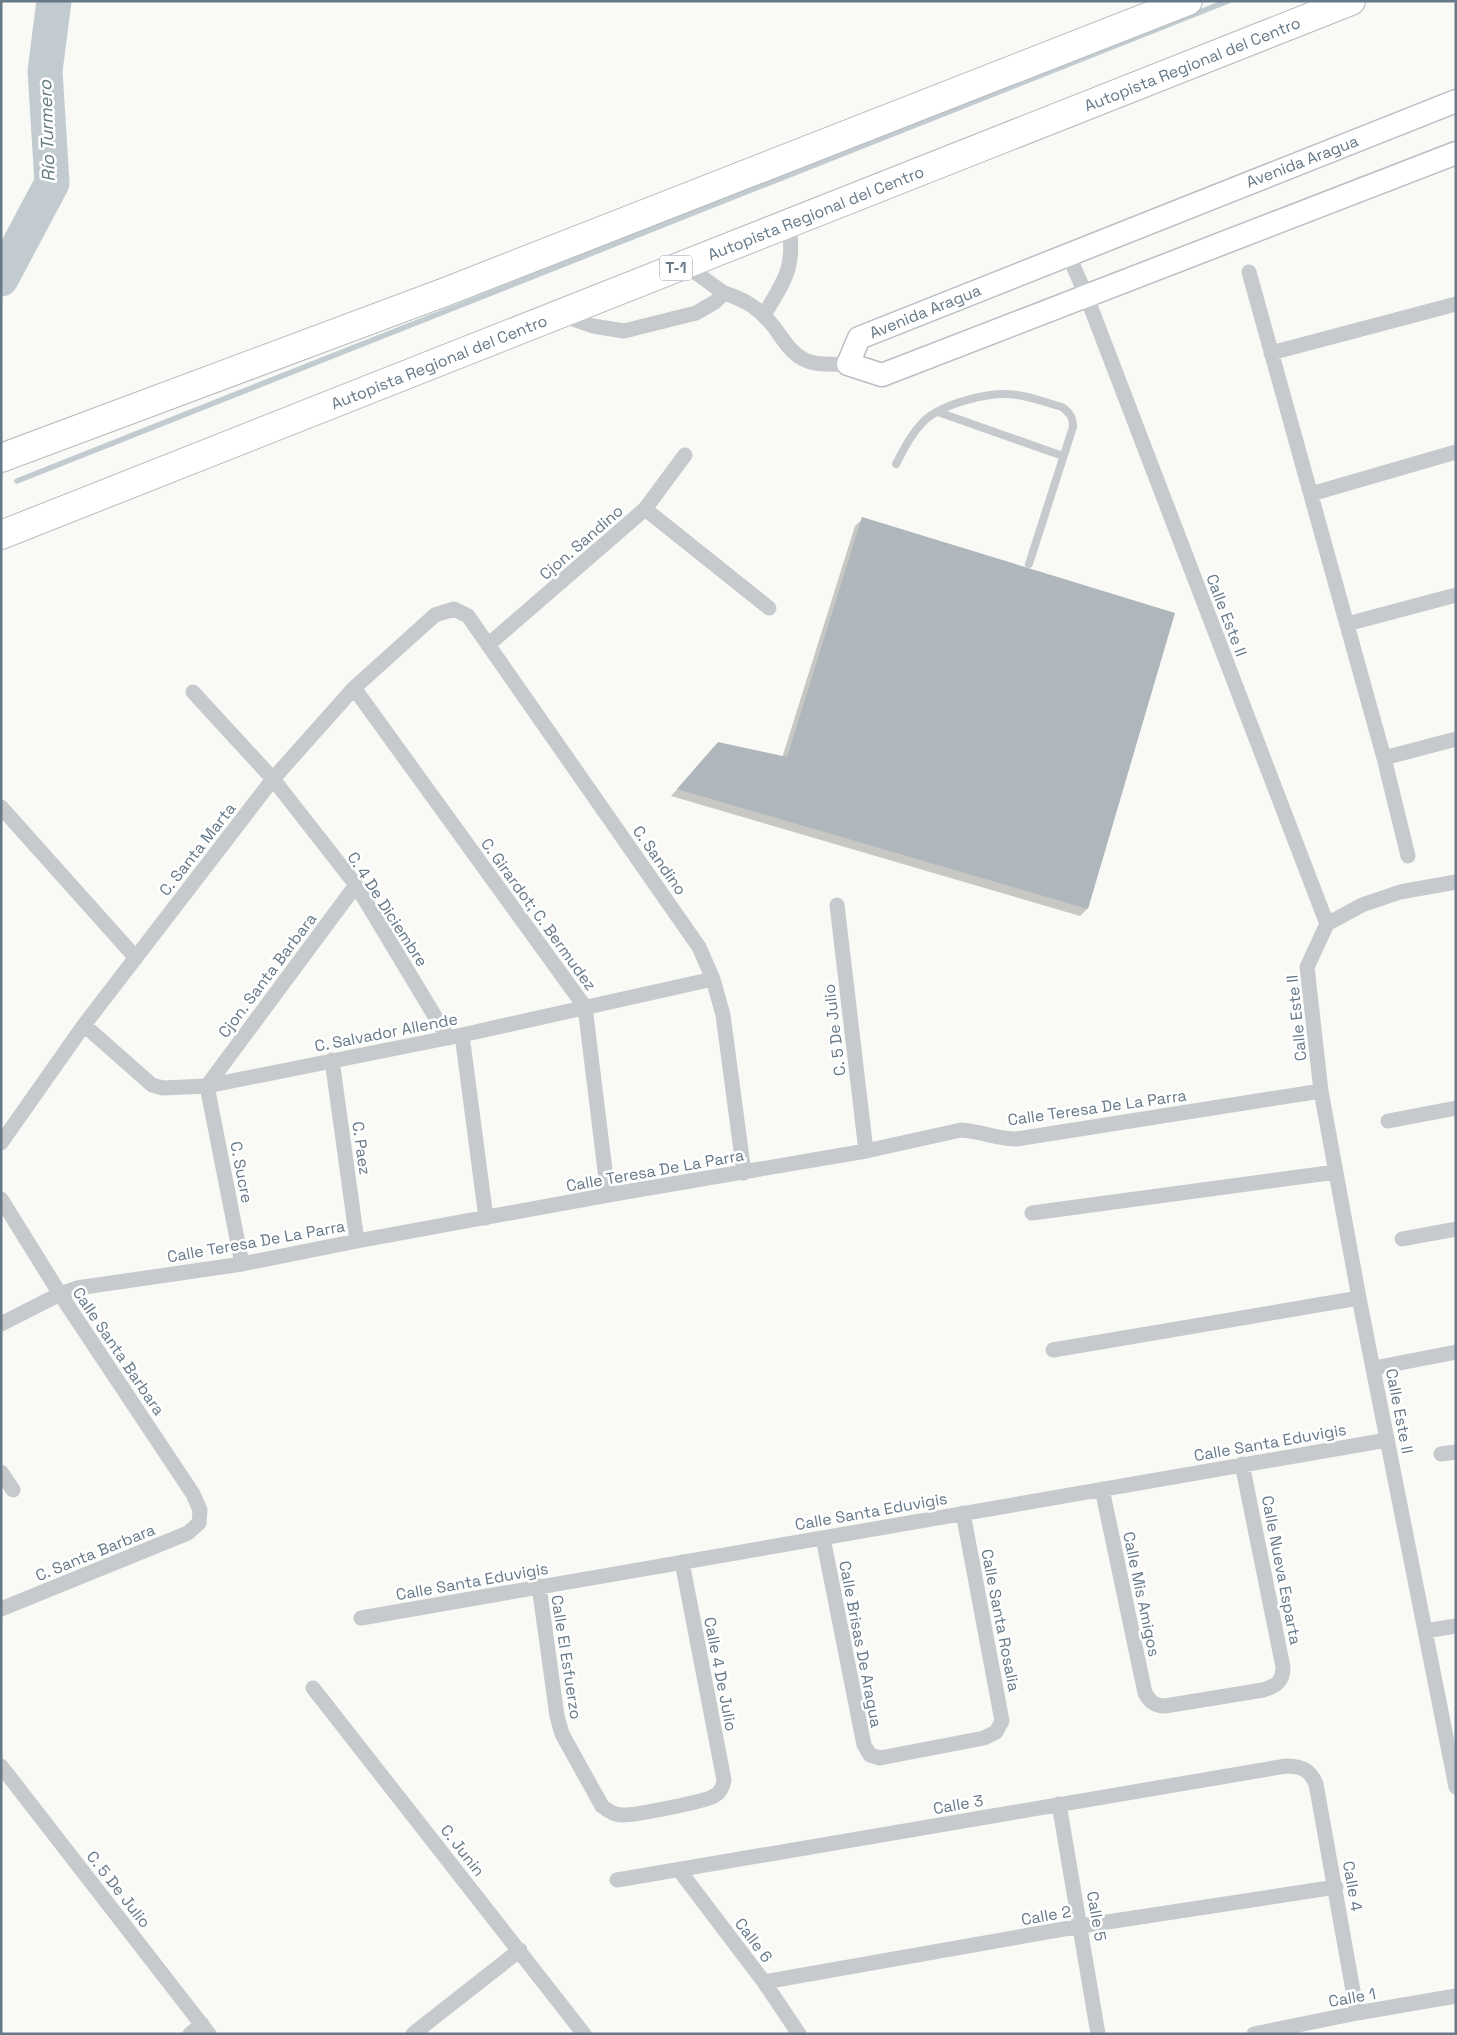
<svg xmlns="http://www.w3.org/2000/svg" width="1457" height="2035" font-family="'Space Grotesk',sans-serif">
	<rect width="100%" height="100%" fill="#f9f9f6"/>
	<path fill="#0003" d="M863,519l311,95 -87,295 -7,7 -409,-120 40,-45 71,7 73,-232z"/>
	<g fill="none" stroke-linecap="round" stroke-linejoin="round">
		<path stroke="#c1cbd0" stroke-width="5.5" d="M17,481l1211,-480"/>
		<path stroke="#c1cbd0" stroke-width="35" d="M1,279l51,-96 -7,-112 9,-70"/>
	</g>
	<path fill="#afb7bd" d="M862,517l313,96 -87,296 -411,-120 41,-47 69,15z"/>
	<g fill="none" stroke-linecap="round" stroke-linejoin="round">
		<defs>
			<path id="secondary" d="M1456,101l-597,237 -11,26 34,11 574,-222"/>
			<g id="highway">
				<path d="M1,458l444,-166 743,-291"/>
				<path id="s1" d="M1,535l1350,-534"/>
			</g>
		</defs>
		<use href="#secondary" stroke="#b8bec2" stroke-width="25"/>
		<use href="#highway" stroke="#b8bcbf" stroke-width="30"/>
		<path stroke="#c6cacd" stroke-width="8" d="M938,412l125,44
			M896,464c8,-15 15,-30 27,-42 19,-19 68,-31 94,-27 15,2 30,8 45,12 8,6 11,10 11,20l-44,137"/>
		<path stroke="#c6cacd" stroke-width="15" d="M1068,254l18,41 241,629 -20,43 14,124 38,207 97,489
			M685,265l39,28
			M1249,272l135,486 24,98
			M561,315l32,11 31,5 72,-18 19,-11 9,-9c22,7 36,16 50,34 9,12 16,25 29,32 13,7 30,5 45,5
			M764,315c22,-37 31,-47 25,-91
			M1271,353l185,-49
			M1311,494l145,-42
			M645,509l124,99
			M1347,624l109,-29
			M488,645l157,-136 40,-54
			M354,688l231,319 23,188
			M193,692l80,87 83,106 92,153
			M1384,758l72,-19
			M1,807l135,151
			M837,905l29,246
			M1327,924l35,-19 38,-13 56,-10
			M84,1025l68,60 11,3 44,-2 255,-51 251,-56
			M462,1035l24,183
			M332,1060l25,181
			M207,1086l149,-201
			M207,1086l35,178
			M1388,1121l68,-13
			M1,1143l83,-118 189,-246 81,-91 81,-73 19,-6 14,7 231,331 14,32 10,36 21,158
			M1,1199l59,95 133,200 7,16 -1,13 -11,10 -187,76
			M1032,1213l304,-41
			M1402,1239l54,-10
			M1,1324l59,-30 17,-6 165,-24 115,-23 251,-46 258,-44 95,-21c19,1 36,9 55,9l305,-48
			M1053,1350l306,-52
			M1374,1368l82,-16
			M1441,1454l15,-2
			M1,1472l12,18
			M1102,1489l43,204c5,9 10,13 20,13l98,-16c14,-4 20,-9 20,-23l-41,-203
			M823,1538l41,207 6,10 10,3 104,-20 12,-6 6,-11 -39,-208
			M539,1586l18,130 5,18 40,72c6,5 12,9 20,9 10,1 85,-14 92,-19 7,-4 9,-9 10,-16l-42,-218
			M361,1618l1026,-178
			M1425,1631l31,-5
			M313,1688l271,346
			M1,1766l208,268
			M1059,1804l39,230
			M679,1870l85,112 35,52
			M617,1880l669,-114c16,0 24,4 30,18l41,229
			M764,1982l317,-56 255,-39
			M190,2034l12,-10
			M413,2034l107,-84
			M1254,2034l103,-21 99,-17"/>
		<use href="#secondary" stroke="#fff" stroke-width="22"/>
		<use href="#highway" stroke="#fff" stroke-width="28"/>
	</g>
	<g text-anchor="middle" stroke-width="5" stroke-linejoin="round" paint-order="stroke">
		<rect fill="#fff" stroke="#94a1ac" stroke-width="1" x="660" y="255.5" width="32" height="25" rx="4"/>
		<g font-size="15" font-weight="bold" fill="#667988">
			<text x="676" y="273">T-1</text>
		</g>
		<g font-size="16" fill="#667988" stroke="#fff">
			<text dy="6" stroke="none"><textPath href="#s1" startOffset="1281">Autopista Regional del Centro</textPath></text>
			<text transform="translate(1302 161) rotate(-21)" y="6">Avenida Aragua</text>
			<text dy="6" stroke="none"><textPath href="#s1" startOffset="876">Autopista Regional del Centro</textPath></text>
			<text transform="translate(925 311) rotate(-22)" y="6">Avenida Aragua</text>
			<text dy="6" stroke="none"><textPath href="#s1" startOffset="471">Autopista Regional del Centro</textPath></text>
			<text transform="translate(581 542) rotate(-41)" y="6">Cjon. Sandino</text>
			<text transform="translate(1227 615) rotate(69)" y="6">Calle Este II</text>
			<text transform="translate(197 849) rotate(-52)" y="6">C. Santa Marta</text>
			<text transform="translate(660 860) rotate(55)" y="6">C. Sandino</text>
			<text transform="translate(388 909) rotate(57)" y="6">C. 4 De Diciembre</text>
			<text transform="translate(539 914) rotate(54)" y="6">C. Girardot; C. Bermudez</text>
			<text transform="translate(267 975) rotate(-53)" y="6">Cjon. Santa Barbara</text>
			<text transform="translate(1296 1018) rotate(-96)" y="6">Calle Este II</text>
			<text transform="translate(834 1030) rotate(-97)" y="6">C. 5 De Julio</text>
			<text transform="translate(386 1032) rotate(-11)" y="6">C. Salvador Allende</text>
			<text transform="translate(1097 1107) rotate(-8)" y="6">Calle Teresa De La Parra</text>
			<text transform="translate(362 1148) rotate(82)" y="6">C. Paez</text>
			<text transform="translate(655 1170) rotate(-10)" y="6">Calle Teresa De La Parra</text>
			<text transform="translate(242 1172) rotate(79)" y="6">C. Sucre</text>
			<text transform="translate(256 1241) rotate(-10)" y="6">Calle Teresa De La Parra</text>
			<text transform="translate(119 1351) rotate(56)" y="6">Calle Santa Barbara</text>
			<text transform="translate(1400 1411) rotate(79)" y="6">Calle Este II</text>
			<text transform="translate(1270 1442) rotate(-10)" y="6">Calle Santa Eduvigis</text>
			<text transform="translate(871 1511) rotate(-10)" y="6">Calle Santa Eduvigis</text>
			<text transform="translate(95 1552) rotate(-22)" y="6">C. Santa Barbara</text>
			<text transform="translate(1282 1570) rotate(79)" y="6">Calle Nueva Esparta</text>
			<text transform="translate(472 1581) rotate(-10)" y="6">Calle Santa Eduvigis</text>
			<text transform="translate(1142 1594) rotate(78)" y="6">Calle Mis Amigos</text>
			<text transform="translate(1001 1620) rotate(79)" y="6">Calle Santa Rosalia</text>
			<text transform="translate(861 1644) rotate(79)" y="6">Calle Brisas De Aragua</text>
			<text transform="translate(567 1657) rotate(81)" y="6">Calle El Esfuerzo</text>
			<text transform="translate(721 1674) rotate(79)" y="6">Calle 4 De Julio</text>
			<text transform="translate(958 1804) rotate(-10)" y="6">Calle 3</text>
			<text transform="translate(463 1850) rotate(52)" y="6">C. Junin</text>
			<text transform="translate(1353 1886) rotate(80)" y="6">Calle 4</text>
			<text transform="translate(119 1889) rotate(52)" y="6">C. 5 De Julio</text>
			<text transform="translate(1046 1915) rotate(-10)" y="6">Calle 2</text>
			<text transform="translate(1097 1916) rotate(80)" y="6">Calle 5</text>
			<text transform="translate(754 1940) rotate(53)" y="6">Calle 6</text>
			<text transform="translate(1352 1997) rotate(-10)" y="6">Calle 1</text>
		</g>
		<g font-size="18" font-style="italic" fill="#637a83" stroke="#fff">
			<text transform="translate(47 131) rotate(-92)" y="6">Río Turmero</text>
		</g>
	</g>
	<rect width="1457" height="2035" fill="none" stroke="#667988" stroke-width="5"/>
</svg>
